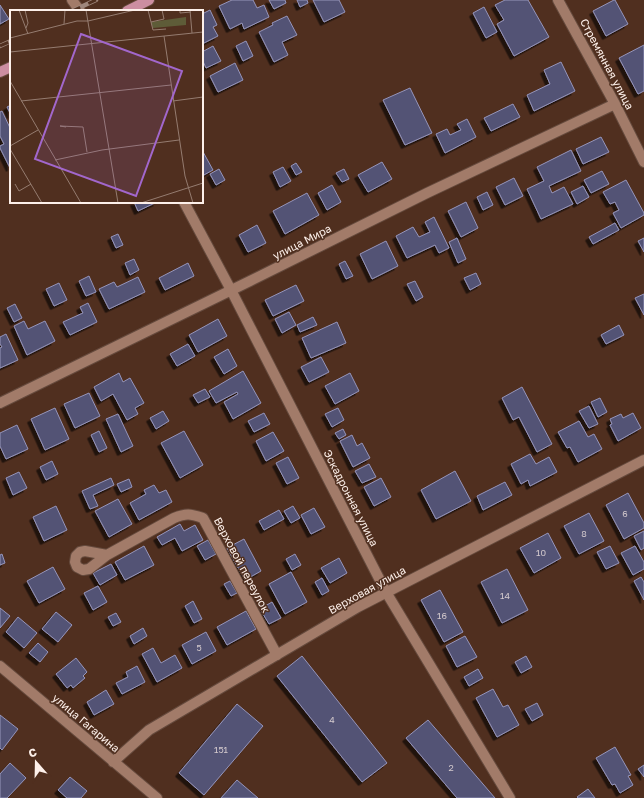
<svg xmlns="http://www.w3.org/2000/svg" width="644" height="798" font-family="'Golos Text',sans-serif">
	<defs>
		<filter id="shadow"><feDropShadow dx="-3.5" dy="3.5" stdDeviation="0" flood-color="#0009"/></filter>
	</defs>
	<rect width="100%" height="100%" fill="#502f1f"/>
	<path fill="#535274" stroke="#9595bb" filter="url(#shadow)" d="M232,0h21l4,8 7,-3 5,12 -25,12 -2,-6 -12,6 -11,-23z
		M269,0h16l1,3 -12,6z
		M297,0h10l1,3 -8,4z
		M313,0h26l6,12 -21,10z
		M505,0h23l21,37 -35,19 -17,-32 7,-4 -9,-15z
		M614,0h1l13,24 -22,12 -13,-25z
		M0,5l9,14 -9,5z
		M484,7l13,25 -11,6 -13,-25z
		M210,10l7,15 -4,2 5,9 -16,8v-30z
		M287,16l10,19 -15,7 6,13 -14,7 -15,-30 14,-7 -1,-2z
		M246,41l7,15 -10,5 -7,-15z
		M644,45v46l-6,3 -19,-36z
		M213,46l8,15 -15,7 -4,-9v-7z
		M561,62l14,29 -41,20 -7,-16 23,-11 -6,-14z
		M235,63l8,17 -25,12 -8,-16z
		M410,88l22,45 -27,12 -22,-45z
		M513,104l7,13 -29,14 -7,-13z
		M11,105v10l-4,-8z
		M2,111l9,19v37l-1,1 -10,-20v-2l4,-2 -4,-8v-24z
		M467,119l9,18 -31,16 -9,-19 11,-5 3,6 11,-5 -4,-6z
		M601,137l8,15 -26,12 -7,-15z
		M202,150l11,20 -11,6z
		M571,150l10,21 -32,15 3,7 12,-6 9,17 -32,15 -14,-30 17,-8 -7,-14z
		M382,162l10,17 -24,13 -10,-17z
		M296,163l6,9 -6,3 -5,-9z
		M283,167l8,14 -11,6 -7,-15z
		M219,169l6,11 -9,5 -6,-11z
		M344,169l5,10 -7,3 -6,-9z
		M602,171l7,13 -18,9 -7,-13z
		M514,178l9,18 -18,9 -9,-18z
		M626,180l18,33v2l-23,13 -8,-15 6,-3 -4,-8 -5,2 -7,-12z
		M332,185l9,17 -14,8 -9,-17z
		M583,186l6,11 -12,7 -6,-12z
		M487,192l6,13 -10,5 -6,-13z
		M307,193l12,22 -34,19 -12,-23z
		M134,202h23l-19,9z
		M466,202l12,26 -17,9 -13,-26z
		M434,217l15,31 -10,5 -4,-8 -28,13 -11,-22 17,-9 6,10 11,-5 -5,-10z
		M615,223l4,7 -26,14 -4,-7z
		M257,225l9,18 -18,9 -9,-17z
		M118,234l5,11 -7,3 -5,-11z
		M457,238l9,21 -8,4 -9,-21z
		M644,238v14l-6,-11z
		M386,241l12,25 -26,13 -12,-25z
		M134,259l5,11 -9,5 -5,-12z
		M345,261l8,15 -7,3 -7,-15z
		M188,263l6,13 -29,14 -6,-12z
		M476,273l5,11 -11,6 -6,-12z
		M89,276l7,16 -10,4 -7,-15z
		M138,277l7,15 -36,17 -10,-20 15,-7 3,5z
		M415,281l8,16 -7,4 -9,-17z
		M59,283l8,17 -13,6 -8,-17z
		M296,285l8,16 -31,15 -8,-16z
		M644,294v21l-9,-17z
		M88,303l9,19 -27,13 -7,-13 20,-9 -3,-6z
		M15,304l7,14 -8,4 -7,-14z
		M289,312l7,13 -14,8 -7,-14z
		M313,317l4,8 -17,7 -3,-7z
		M218,319l9,17 -29,16 -9,-17z
		M24,321l4,8 17,-8 10,20 -28,14 -13,-29z
		M337,322l9,21 -35,15 -9,-20z
		M619,325l5,10 -18,9 -5,-9z
		M6,334l12,26 -18,8v-20l2,-1 -2,-3v-7z
		M188,344l7,12 -18,10 -7,-12z
		M228,349l9,17 -13,8 -10,-17z
		M321,357l8,15 -20,10 -8,-15z
		M243,371l18,32 -28,16 -9,-17 14,-8 -1,-2 -21,11 -7,-12z
		M119,373l4,9 7,-4 14,25 -9,5 3,6 -11,6 -14,-26 -12,7 -7,-14z
		M350,373l9,18 -24,13 -10,-18z
		M522,387l30,57 -15,8 -18,-35 -6,3 -11,-22z
		M205,389l5,8 -12,6 -5,-8z
		M89,393l11,23 -25,12 -11,-24z
		M600,398l7,14 -9,5 -7,-15z
		M589,406l9,18 -9,4 -10,-17z
		M55,408l14,31 -24,11 -14,-31z
		M338,408l6,12 -12,7 -7,-13z
		M163,411l6,10 -13,8 -6,-11z
		M264,413l6,11 -16,8 -6,-11z
		M633,413l8,15 -23,13 -8,-16 2,-1 -2,-5 11,-5 2,4z
		M118,414l15,32 -12,6 -15,-33z
		M579,421l9,16 6,-3 8,15 -24,13 -8,-15 -3,1 -9,-16z
		M17,425l11,24 -22,10 -6,-13v-13z
		M343,429l3,6 -7,4 -4,-6z
		M99,431l8,17 -8,4 -8,-17z
		M184,431l19,34 -23,13 -19,-35z
		M273,432l11,19 -18,10 -10,-20z
		M352,435l5,11 5,-3 8,15 -17,9 -13,-26z
		M530,454l6,10 13,-7 8,15 -27,14 -2,-6 -7,4 -10,-20z
		M288,457l11,21 -12,6 -11,-21z
		M52,461l6,13 -12,6 -6,-13z
		M369,464l7,13 -14,6 -7,-12z
		M455,471l16,30 -35,18 -15,-29z
		M19,472l8,16 -14,7 -7,-17z
		M111,478l3,7 -21,10 5,11 -8,3 -8,-18z
		M381,478l10,19 -17,9 -10,-19z
		M129,479l3,8 -11,5 -4,-8z
		M505,482l7,13 -29,15 -6,-14z
		M154,485l5,8 7,-3 6,12 -33,18 -9,-17 16,-9 -2,-4z
		M628,493l16,30v5l-20,11 -18,-34z
		M118,499l14,25 -23,13 -14,-26z
		M56,506l11,24 -23,11 -11,-24z
		M293,506l7,12 -9,5 -7,-12z
		M314,508l11,19 -14,7 -10,-19z
		M279,510l5,9 -20,11 -5,-9z
		M589,513l15,28 -25,13 -15,-28z
		M180,524l4,7 11,-6 8,15 -21,11 -7,-13 -13,7 -5,-8z
		M644,531v17l-3,2 -7,-14z
		M548,533l13,25 -27,15 -14,-25z
		M244,539l17,32 -16,9 -18,-32z
		M208,540l8,14 -11,6 -8,-14z
		M144,546l10,19 -29,15 -10,-18z
		M610,546l9,17 -13,6 -9,-17z
		M635,546l9,16v7l-11,6 -12,-22z
		M2,554l3,9 -5,2v-10z
		M295,554l6,11 -9,5 -6,-11z
		M339,558l8,15 -17,10 -9,-15z
		M111,564l6,11 -17,10 -7,-12z
		M53,567l12,22 -26,14 -12,-22z
		M507,569l21,41 -26,13 -21,-41z
		M291,572l16,30 -22,12 -16,-30z
		M641,577l3,5v18l-10,-19z
		M322,578l7,13 -7,4 -7,-13z
		M230,581l7,12 -6,3 -7,-12z
		M98,586l9,16 -14,8 -9,-17z
		M440,590l23,42 -19,10 -23,-42z
		M193,601l9,18 -8,4 -9,-17z
		M272,602l9,16 -12,6 -9,-15z
		M0,608l10,8 -10,12z
		M246,611l10,18 -29,16 -10,-18z
		M56,612l16,13 -14,17 -16,-13z
		M116,613l5,9 -8,4 -5,-9z
		M18,617l19,16 -13,15 -18,-16z
		M143,628l4,8 -13,8 -4,-8z
		M206,632l10,19 -24,13 -10,-19z
		M465,636l12,21 -20,10 -11,-21z
		M38,643l10,9 -8,10 -11,-9z
		M153,648l8,15 14,-8 7,13 -25,14 -15,-28z
		M302,656l85,107 -25,19 -85,-106z
		M526,656l6,11 -11,6 -6,-11z
		M76,658l11,14 -4,4 2,2 -12,10 -2,-3 -4,3 -11,-14z
		M137,666l8,16 -23,12 -6,-11 12,-6 -2,-5z
		M478,669l5,9 -14,8 -5,-9z
		M493,689l10,18 5,-2 11,20 -22,12 -21,-39z
		M106,690l8,14 -20,11 -7,-13z
		M537,703l6,12 -11,6 -7,-12z
		M237,704l26,22 -59,69 -25,-22z
		M0,715l18,14 -16,21 -2,-2z
		M428,720l67,78h-38l-51,-60z
		M615,747l16,28 -3,1 5,9 -13,8 -5,-9 -3,1 -16,-27z
		M10,763l16,15 -19,20h-7v-24z
		M644,765v12l-6,-8z
		M70,777l17,14 -6,7h-14l-9,-8z
		M237,780l21,18h-37z
		M588,789l7,9h-17l-1,-1z"/>
	<g fill="none" stroke-linecap="round" stroke-linejoin="round">
		<defs>
			<path id="minor" d="M558,0l57,104 29,58
				M0,403l250,-122 177,-88 188,-89
				M107,555l-18,14 -6,1 -6,-3 -2,-5 1,-6 4,-4 5,-1 22,4 67,-37c13,-5 16,-4 29,0l74,137
				M0,666l157,132
				M113,762l36,-32 209,-123 286,-147"/>
			<path id="tertiary" d="M72,0l8,11
				M184,202l47,88 155,302 124,206"/>
			<path id="primary" d="M127,11l22,-11
				M0,72l11,-5"/>
		</defs>
		<use href="#minor" stroke="#654a3d" stroke-width="12"/>
		<use href="#tertiary" stroke="#654a3d" stroke-width="12"/>
		<use href="#primary" stroke="#654a3d" stroke-width="12"/>
		<use href="#minor" stroke="#a27b69" stroke-width="10"/>
		<use href="#tertiary" stroke="#a27b69" stroke-width="10"/>
		<use href="#primary" stroke="#cc8ea1" stroke-width="10"/>
		<defs>
			<path id="rail" d="M72,11l24,-11
				M0,46l11,-5"/>
		</defs>
		<use href="#rail" stroke="#9e867b" stroke-width="4.5"/>
		<use href="#rail" stroke="#502f1f" stroke-width="3" stroke-dasharray="9" stroke-linecap="butt"/>
	</g>
	<g text-anchor="middle" stroke-width="3" stroke-linejoin="round" paint-order="stroke">
		<g font-size="9" fill="#d2c8cc">
			<text x="625" y="517">6</text>
			<text x="584" y="537">8</text>
			<text x="541" y="556">10</text>
			<text x="505" y="599">14</text>
			<text x="442" y="619">16</text>
			<text x="199" y="651">5</text>
			<text x="332" y="723">4</text>
			<text x="221" y="753">151</text>
			<text x="451" y="771">2</text>
		</g>
		<g font-size="11" fill="#fdf0ea" stroke="#502f1f">
			<text transform="translate(607 64) rotate(62)" y="4">Стремянная улица</text>
			<text transform="translate(302 242) rotate(-27)" y="4">улица Мира</text>
			<text transform="translate(351 498) rotate(63)" y="4">Эскадронная улица</text>
			<text transform="translate(242 565) rotate(62)" y="4">Верховой переулок</text>
			<text transform="translate(367 590) rotate(-29)" y="4">Верховая улица</text>
			<text transform="translate(86 723) rotate(40)" y="4">улица Гагарина</text>
		</g>
	</g>
	<g transform="translate(10 10)">
		<rect width="193" height="193" fill="#502f1f"/>
		<path d="M176,7v8l-33,3 -2,-6z" fill="#5e5c38"/>
		<path fill="none" stroke="#957c70" stroke-width="1" d="M9,0l9,24M15,0l3,13 -2,5M76,0l32,193M138,0l5,20 13,-1M170,0v3l11,-1M180,0l2,23M141,12l13,-3 -2,-9M54,14l1,-14M154,26l21,140 8,27M0,28l67,-17h11l47,-11M0,42l193,-20M0,71l71,122M11,91l150,-16M163,91l30,-4M56,117l-6,-1 23,1 4,25M0,136l28,-16M0,139l32,54M45,150l47,-10 77,-10M5,174l4,7 12,-7M131,193l62,-20"/>
		<path fill="#a267cc" fill-opacity="0.15" stroke="#a267cc" stroke-width="2" d="M71,24l101,37 -46,125 -101,-37z"/>
		<rect width="193" height="193" fill="none" stroke="#fdf0ea" stroke-width="2"/>
	</g>
	<g transform="translate(36 762) rotate(340)" stroke="#502f1f" stroke-width="3" paint-order="stroke">
	<path d="M0-3L7 15L0 10L-7 15Z" fill="#fdf0ea"/>
	<text y="-6" font-size="11" font-weight="bold" text-anchor="middle" fill="#fdf0ea">С</text>
	</g>
</svg>
